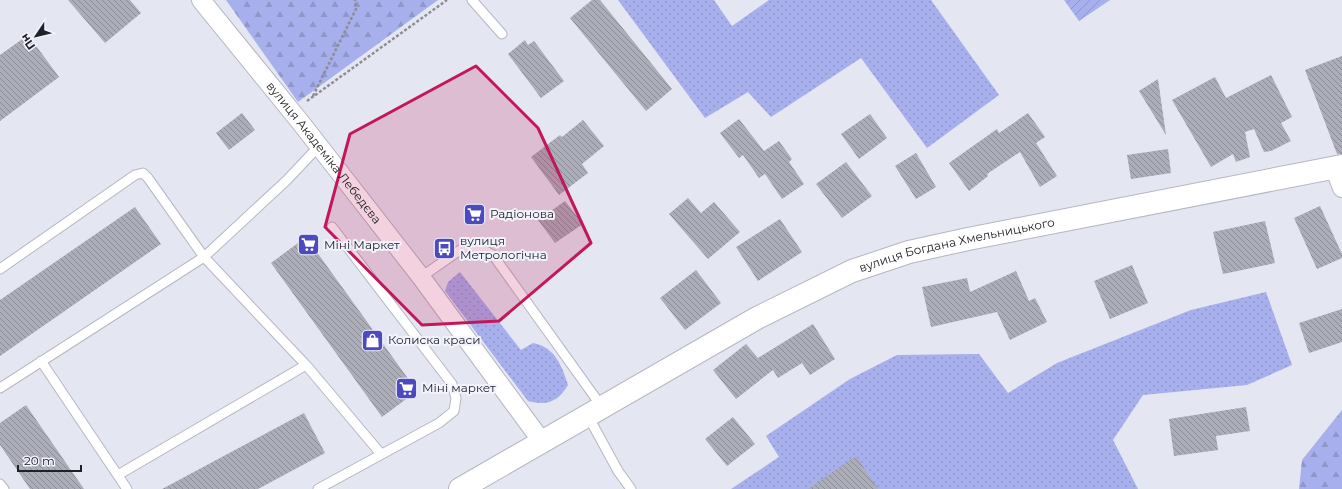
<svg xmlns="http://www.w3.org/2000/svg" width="1342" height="489" font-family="Montserrat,sans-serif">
	<defs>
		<pattern id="grass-dots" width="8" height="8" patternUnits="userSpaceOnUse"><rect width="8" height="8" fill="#a7afec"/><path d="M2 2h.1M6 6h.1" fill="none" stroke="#8f96ca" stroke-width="1.8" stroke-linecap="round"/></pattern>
		<pattern id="forest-firs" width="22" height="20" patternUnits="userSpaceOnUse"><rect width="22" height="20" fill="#a7afec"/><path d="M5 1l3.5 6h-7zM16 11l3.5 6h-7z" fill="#8f96ca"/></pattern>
		<pattern id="garden-furrows" width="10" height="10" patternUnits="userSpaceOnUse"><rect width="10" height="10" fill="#a7afec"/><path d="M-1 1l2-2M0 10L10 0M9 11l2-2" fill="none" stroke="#8f96ca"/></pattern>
		<pattern id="building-back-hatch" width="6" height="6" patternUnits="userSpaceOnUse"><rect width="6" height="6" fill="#abadb8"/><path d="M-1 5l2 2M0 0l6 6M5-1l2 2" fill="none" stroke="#8b8c95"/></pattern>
	</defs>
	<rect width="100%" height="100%" fill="#e4e6f1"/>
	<path fill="url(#grass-dots)" d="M618,0h96l18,26 37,-26h162l68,95 -72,53 -66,-90 -90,59 -23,-25 -43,26z
		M460,272l61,78 12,-7c22,4 29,23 35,42 -10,17 -21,21 -40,16l-83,-110 3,-9z
		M1266,292l26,73 -45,20 -104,10 -30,45 25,49h-407l48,-32 -13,-21 84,-57 47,-24 82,-1 29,39 49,-30 134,-53z"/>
	<path fill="url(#forest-firs)" d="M226,0h212l-140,102z
		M1342,410v79h-43l3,-29z"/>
	<path fill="url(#garden-furrows)" d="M1064,0h46l-31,21z"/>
	<path fill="url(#building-back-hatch)" d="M68,0h62l11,13 -36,30z
		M592,0h8l72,89 -26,22 -76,-93z
		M28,35l31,42 -59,44v-66z
		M525,40l3,5 6,-4 30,40 -23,17 -33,-44z
		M1342,56v98h-5l-32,-84z
		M1271,75l21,42 -11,6 10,18 -20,10 -7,1 -10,-23 -9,3 5,25 -14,5 -3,-8 -22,13 -39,-67 43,-23 11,21z
		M1158,79l8,56 -27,-44z
		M242,113l13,17 -26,20 -13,-17z
		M1028,113l17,24 -9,6 21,33 -17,11 -20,-35 -33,22 1,2 -19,15 -20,-28 48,-34 2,4z
		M870,114l17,24 -28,21 -18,-25z
		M739,119l25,32 15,-10 13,18 -3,3 15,22 -22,15 -17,-25 -6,4 -16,-23 -4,3 -19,-25z
		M583,120l21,26 -22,18 6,9 -29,22 -28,-38 29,-22 2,2z
		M1168,149l3,24 -40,6 -4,-24z
		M916,153l20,34 -20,12 -21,-33z
		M846,162l26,34 -30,22 -26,-34z
		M688,198l13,15 13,-11 26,30 -32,27 -39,-45z
		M565,201l18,23 -28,19 -17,-23z
		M1320,206l22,48v4l-25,11 -23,-51z
		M135,207l26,37 -161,112v-56z
		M780,219l22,33 -44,29 -22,-34z
		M1265,221l10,42 -52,11 -10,-42z
		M306,237l111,154 -35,26 -111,-154z
		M1132,265l16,38 -38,16 -16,-38z
		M696,270l25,33 -36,27 -25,-32z
		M1016,271l13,30 6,-3 12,24 -37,18 -13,-28 -66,15 -9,-40 45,-9 3,14z
		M1342,309v33l-33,11 -10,-30z
		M813,324l22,35 -25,16 -8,-12 -24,15 -5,-8 -37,29 -23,-29 33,-26 12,14z
		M26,405l58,84h-54l-30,-44v-22z
		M1246,407l4,24 -34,5 2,14 -44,6 -5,-37z
		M304,413l21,40 -67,36h-96z
		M733,417l22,27 -28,22 -22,-27z
		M856,456l22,33h-70z"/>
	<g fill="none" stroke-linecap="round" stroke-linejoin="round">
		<defs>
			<path id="service" d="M472,0l30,34
				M0,269l135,-94 8,-2 5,5 56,79 102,108 75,89
				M421,277l45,-31 14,2 13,7 109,152
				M41,361l86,128
				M0,388l204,-131 83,-77 32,-34
				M588,416l30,55 13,18
				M118,475l188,-110
				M0,484l4,5
				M318,489l121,-66 15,-12 2,-13 -4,-14 -120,-157"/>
			<g id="minor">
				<path id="s1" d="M201,0l100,123 120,154 122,166"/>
				<path d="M1334,167l8,21"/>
			</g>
			<g id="tertiary">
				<path id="s2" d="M460,489l297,-171 95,-47 57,-19 59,-13 374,-73"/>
			</g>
		</defs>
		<use href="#service" stroke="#b5b7c2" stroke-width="11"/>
		<use href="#minor" stroke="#b5b7c2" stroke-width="20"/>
		<use href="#tertiary" stroke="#b5b7c2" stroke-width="24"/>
		<path stroke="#8c8d95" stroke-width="2.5" stroke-dasharray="3 2" stroke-linecap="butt" d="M313,96l43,-87 -1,-9
			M307,101l140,-101"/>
		<use href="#service" stroke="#fff" stroke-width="9"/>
		<use href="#minor" stroke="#fff" stroke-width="18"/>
		<use href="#tertiary" stroke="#fff" stroke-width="22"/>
	</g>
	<path fill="#c2185b" fill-opacity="0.2" stroke="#c2185b" stroke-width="3" stroke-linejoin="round" d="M476,66l62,62 53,115 -92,78 -77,4 -97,-98 25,-93z"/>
	<defs>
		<symbol id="supermarket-square" viewBox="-11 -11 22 22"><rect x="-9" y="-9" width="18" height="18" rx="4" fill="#4d4ac0" stroke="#f2f3ff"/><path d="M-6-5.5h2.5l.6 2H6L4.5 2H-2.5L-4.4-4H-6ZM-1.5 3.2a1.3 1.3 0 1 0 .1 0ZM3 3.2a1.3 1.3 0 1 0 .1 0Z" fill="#fff"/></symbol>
		<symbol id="bus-square" viewBox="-11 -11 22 22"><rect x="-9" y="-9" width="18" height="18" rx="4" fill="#4d4ac0" stroke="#f2f3ff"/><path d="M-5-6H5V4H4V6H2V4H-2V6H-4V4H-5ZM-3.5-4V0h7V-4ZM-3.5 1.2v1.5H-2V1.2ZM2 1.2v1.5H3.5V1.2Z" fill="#fff"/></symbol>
		<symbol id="shop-square" viewBox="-11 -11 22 22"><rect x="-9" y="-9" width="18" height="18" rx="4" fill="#4d4ac0" stroke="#f2f3ff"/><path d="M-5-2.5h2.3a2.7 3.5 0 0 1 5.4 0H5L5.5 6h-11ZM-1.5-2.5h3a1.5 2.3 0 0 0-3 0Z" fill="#fff"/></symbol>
	</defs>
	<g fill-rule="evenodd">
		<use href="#supermarket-square" x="462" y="202" width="25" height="25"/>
		<use href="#supermarket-square" x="296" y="232" width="25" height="25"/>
		<use href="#bus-square" x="432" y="236" width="25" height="25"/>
		<use href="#shop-square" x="360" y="328" width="25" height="25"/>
		<use href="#supermarket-square" x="394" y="376" width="25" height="25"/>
	</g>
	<g text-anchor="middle" stroke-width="4" stroke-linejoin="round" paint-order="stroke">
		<g font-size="12" fill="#202125" stroke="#f2f3ff">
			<text dy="4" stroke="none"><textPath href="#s1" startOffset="196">вулиця Академіка Лебедєва</textPath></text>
			<text dy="4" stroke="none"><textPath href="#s2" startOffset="557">вулиця Богдана Хмельницького</textPath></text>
		</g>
		<g font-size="12" fill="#202125" stroke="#f2f3ff" text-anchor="start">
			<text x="490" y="218">Радіонова</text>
			<text x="460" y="245">вулиця<tspan x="460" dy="14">Метрологічна</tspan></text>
			<text x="324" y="249">Міні Маркет</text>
			<text x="388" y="344">Колиска краси</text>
			<text x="422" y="392">Міні маркет</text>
		</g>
	</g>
	<g transform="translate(36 36) rotate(235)" stroke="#f2f3ff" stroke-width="3" paint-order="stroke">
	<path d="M0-3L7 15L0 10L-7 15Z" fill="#202125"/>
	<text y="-6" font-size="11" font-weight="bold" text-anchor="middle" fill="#202125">Пн</text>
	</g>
	<path d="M18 465v6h63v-6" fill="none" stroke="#202125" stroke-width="2"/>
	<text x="24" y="465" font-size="12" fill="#202125" stroke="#f2f3ff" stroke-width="3" paint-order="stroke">20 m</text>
</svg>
